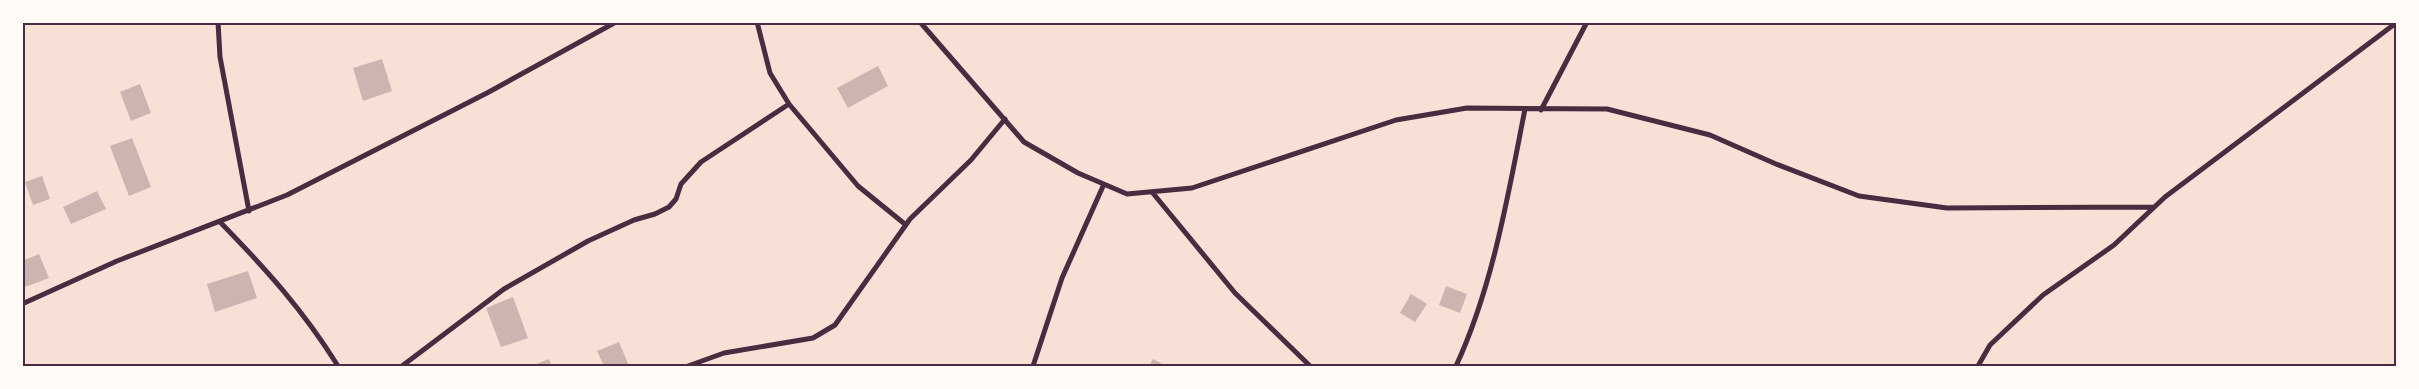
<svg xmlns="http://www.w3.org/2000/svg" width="2419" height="389" font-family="Signika,sans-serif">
	<rect width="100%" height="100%" fill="#f7e1d7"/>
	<path fill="#ccb4b1" d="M382,59l10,32 -29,10 -10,-33z
		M878,66l10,20 -40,22 -11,-20z
		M140,84l11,29 -20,8 -11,-29z
		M132,138l19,49 -22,9 -19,-50z
		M42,176l8,23 -17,6 -8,-23z
		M97,191l9,18 -35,15 -8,-17z
		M39,254l10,24 -27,10v-27z
		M248,271l9,27 -42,14 -8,-28z
		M1446,286l21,8 -7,19 -21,-8z
		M1411,294l16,10 -12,18 -15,-9z
		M513,297l15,41 -27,9 -15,-39z
		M619,342l10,24h-25l-7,-15z
		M549,359l3,7h-21z
		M1153,359l13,7h-17z"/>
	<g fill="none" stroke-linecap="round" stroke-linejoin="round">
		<path stroke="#4a2c40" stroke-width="5" d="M218,22l2,35 29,154
			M757,22l13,51 19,31 69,82 48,39
			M920,22l104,120 54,31 49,21 65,-6 204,-68 71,-12 140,1 103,26 66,29 83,32 88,12 207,-1
			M1541,110l46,-88
			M1152,192l83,101 75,73
			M220,222c46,47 83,88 118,144
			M22,304l95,-43 170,-66 200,-102 129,-71
			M402,366l102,-77 84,-48 46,-21 21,-6 14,-7 7,-8 5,-15 20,-22 88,-58
			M688,366l36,-13 89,-15 22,-13 75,-106 61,-59 34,-41
			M1033,366l29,-88 42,-94
			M1456,366c37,-80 52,-171 69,-257
			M1978,366l12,-21 53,-50 71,-50 51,-48 231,-174"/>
	</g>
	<rect width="2419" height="389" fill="none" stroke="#fffaf5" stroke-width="48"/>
	<rect x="24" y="24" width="2371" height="341" fill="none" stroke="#4a2c40" stroke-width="2"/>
</svg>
